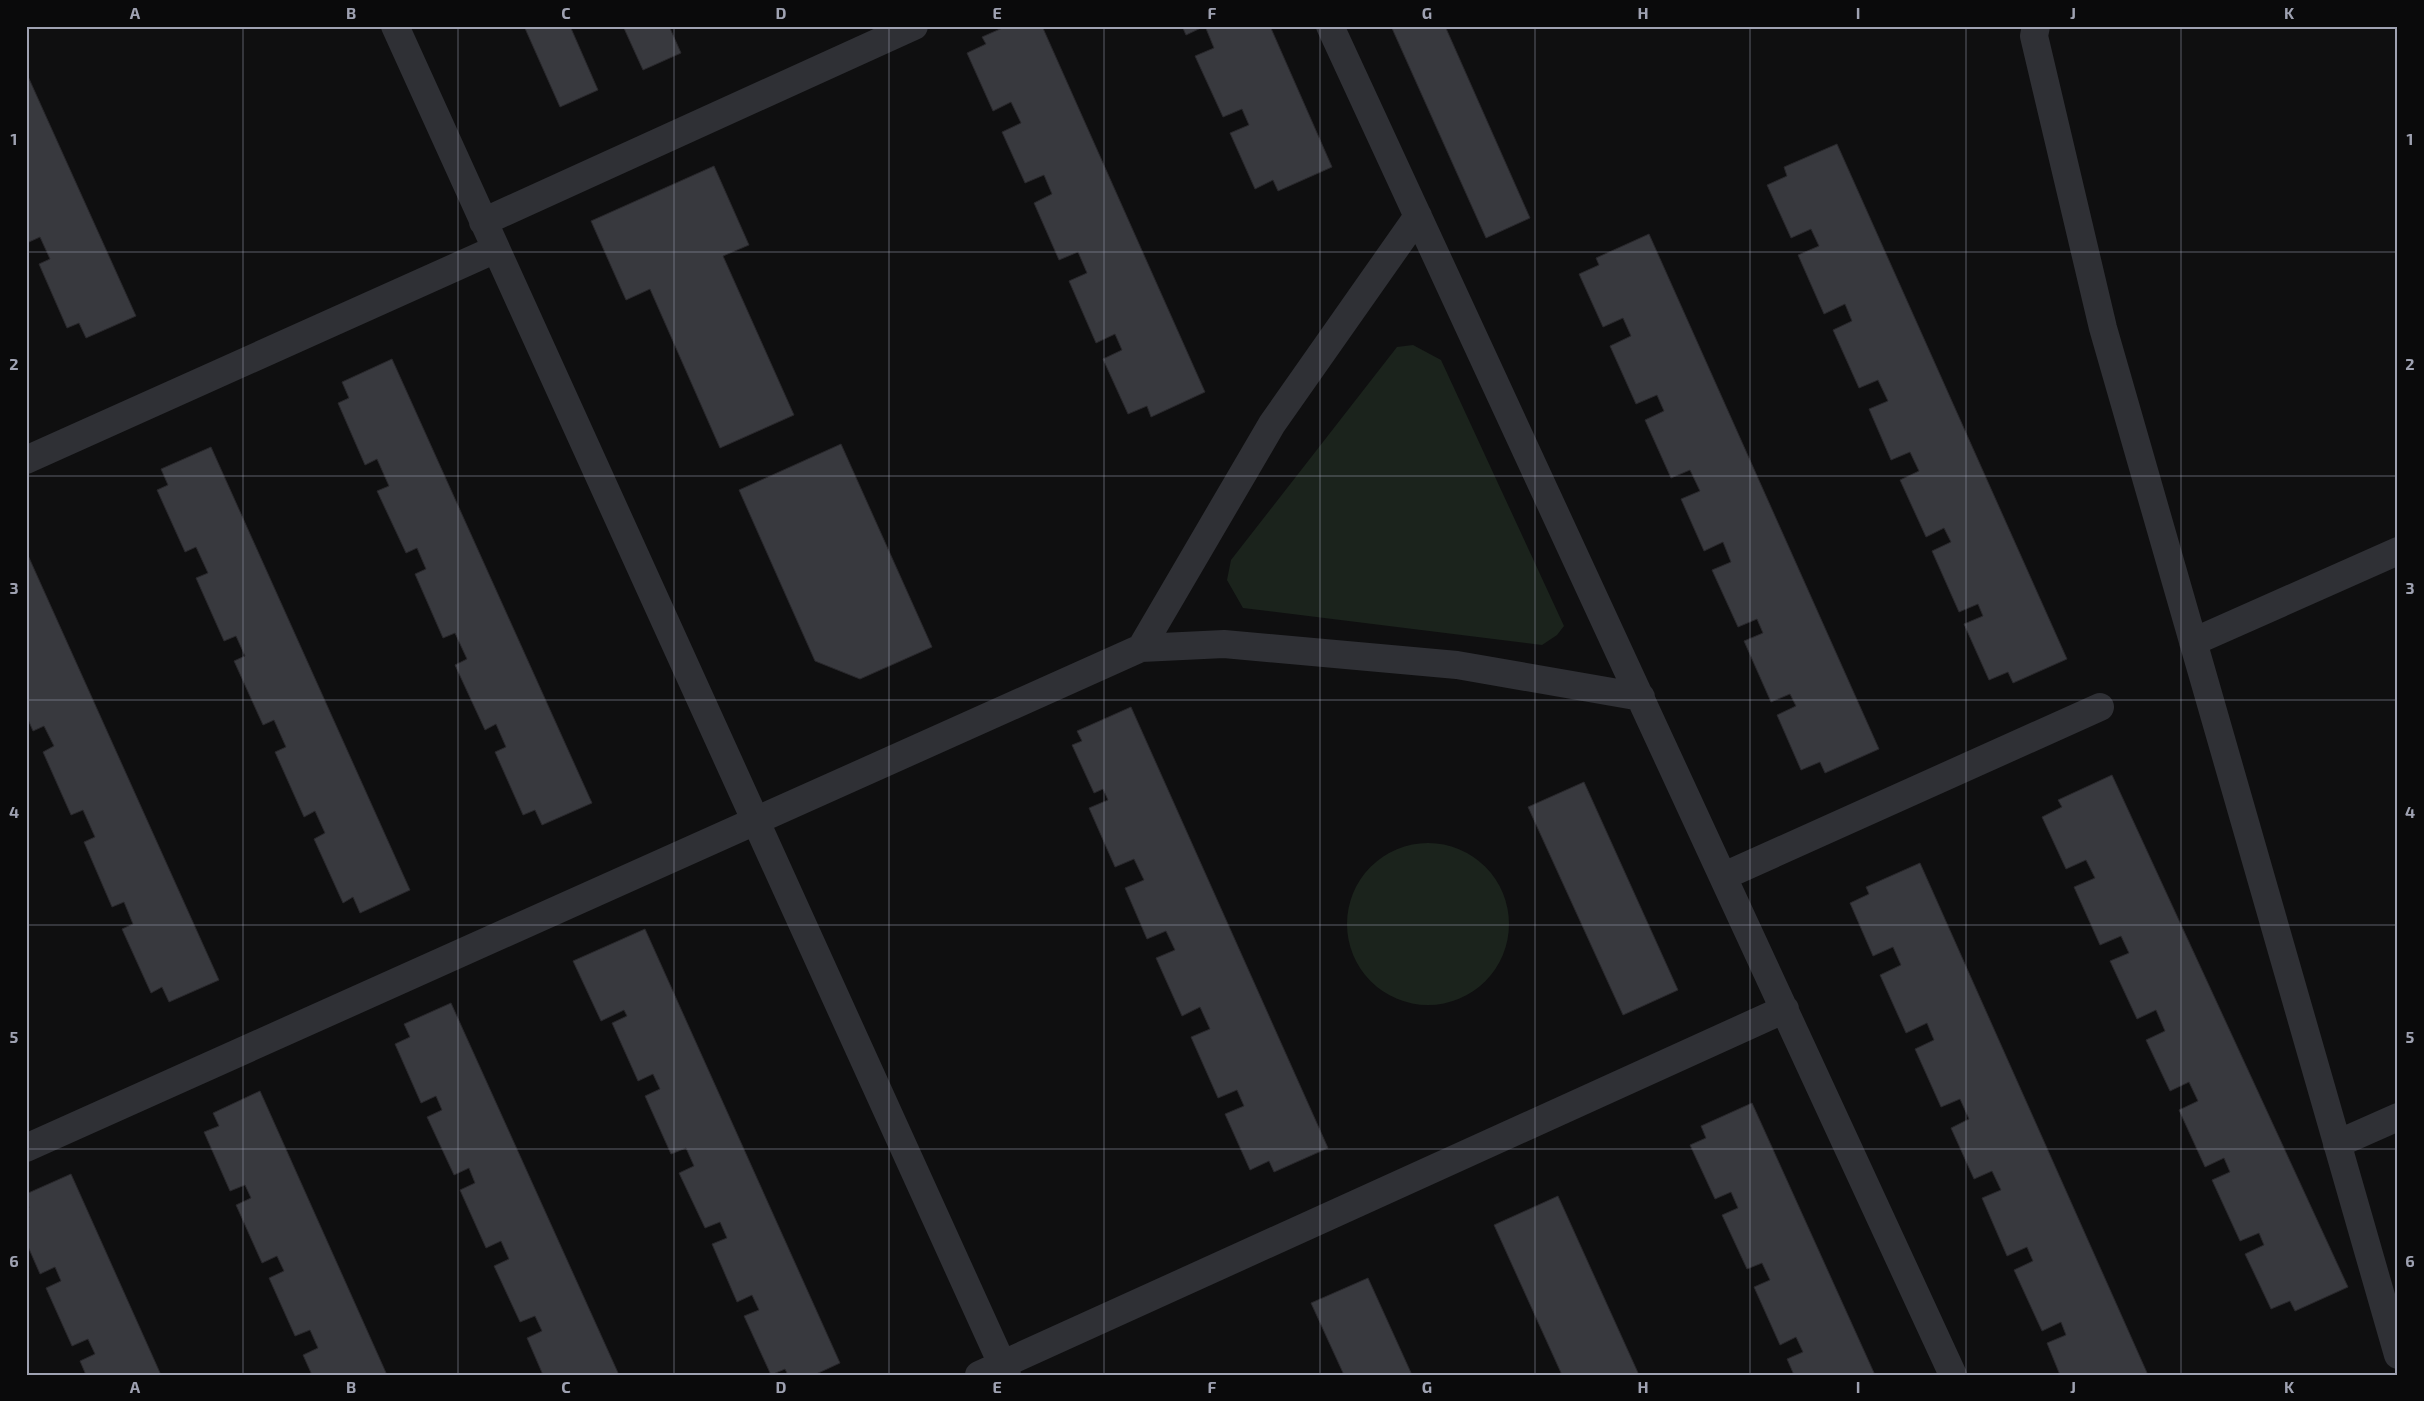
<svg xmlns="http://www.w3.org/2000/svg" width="2424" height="1401" font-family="'Exo 2',sans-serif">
	<rect width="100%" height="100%" fill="#0f0f10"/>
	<path fill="#1b231c" d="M1413,345l28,15 123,266 -7,9 -15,10 -299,-37 -16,-28 4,-20 166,-213z
		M1347 924a81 81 0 1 1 162 0a81 81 0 1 1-162 0Z"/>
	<path fill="#38393e" stroke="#29282c" d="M524,26h46l28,64 -38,17z
		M623,26h46l12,27 -38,17z
		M1007,26h35l163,366 -54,25 -4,-11 -19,8 -25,-55 19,-9 -7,-16 -19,9 -27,-62 18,-8 -9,-21 -19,8 -25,-57 18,-9 -8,-19 -19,8 -23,-51 19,-9 -10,-21 -18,9 -26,-58 19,-9 -4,-7z
		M1182,26h23l-19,9z
		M1205,26h65l62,141 -54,24 -5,-11 -18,9 -25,-56 19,-8 -7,-16 -19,8 -28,-61 19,-8z
		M1391,26h54l85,192 -44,20z
		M26,72l110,244 -50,22 -7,-15 -12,5 -28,-64 11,-5 -10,-22 -11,5 -3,-6z
		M1837,144l230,515 -54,24 -5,-11 -19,8 -25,-56 19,-8 -5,-12 -19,8 -27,-61 19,-9 -7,-14 -18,9 -26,-57 19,-9 -9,-19 -19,8 -22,-51 19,-8 -10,-21 -19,8 -26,-58 19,-9 -7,-17 -21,10 -26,-59 21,-9 -8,-17 -20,9 -24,-53 20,-9 -3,-9z
		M714,166l35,79 -26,11 71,159 -74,33 -70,-159 -24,11 -35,-79z
		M1649,234l230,515 -54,24 -5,-11 -19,8 -24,-55 19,-9 -6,-12 -19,8 -27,-61 19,-8 -6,-14 -19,8 -26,-57 19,-8 -8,-20 -19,9 -23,-52 19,-8 -10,-21 -19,8 -26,-58 19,-9 -7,-16 -21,9 -26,-58 21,-10 -8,-18 -20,9 -24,-53 20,-9 -3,-7z
		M392,359l200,444 -50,22 -7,-15 -12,5 -28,-63 11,-5 -10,-23 -11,6 -30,-65 12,-6 -12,-26 -12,5 -28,-64 11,-5 -9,-21 -11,5 -29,-62 12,-5 -12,-27 -12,6 -27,-62 11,-5 -7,-16z
		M841,444l91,203 -72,32 -45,-18 -76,-171z
		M211,447l199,443 -50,23 -7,-16 -10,6 -29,-64 11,-6 -10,-22 -11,6 -29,-65 11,-5 -12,-27 -11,5 -29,-64 11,-5 -9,-20 -12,5 -28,-63 12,-5 -12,-26 -11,5 -28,-62 11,-5 -7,-16z
		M26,551l193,429 -50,22 -7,-15 -11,6 -29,-64 11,-5 -9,-22 -12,5 -28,-65 11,-5 -12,-27 -12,5 -28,-63 11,-6 -10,-20 -11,5 -7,-16z
		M1131,707l197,441 -54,24 -5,-11 -19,9 -25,-56 19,-8 -7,-16 -19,8 -27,-61 19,-8 -10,-22 -18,9 -26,-58 19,-8 -9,-19 -19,8 -22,-51 19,-8 -10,-21 -19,8 -26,-59 19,-8 -5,-11 -9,4 -22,-48 10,-4 -5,-10z
		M2112,775l236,512 -53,24 -5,-10 -19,8 -26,-55 19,-9 -5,-12 -19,8 -28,-61 18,-8 -6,-14 -19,9 -26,-57 19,-9 -9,-19 -19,9 -24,-51 19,-9 -9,-21 -19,9 -27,-58 19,-8 -8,-17 -21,9 -26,-58 21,-9 -9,-18 -20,9 -24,-52 20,-10 -4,-7z
		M1584,782l94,208 -55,25 -95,-208z
		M1920,863l228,512h-88l-13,-32 19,-8 -5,-13 -19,9 -28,-61 19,-9 -6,-14 -20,9 -25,-58 19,-8 -9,-19 -18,8 -23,-51 18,-9 -9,-20 -19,8 -26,-58 19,-9 -7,-17 -21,10 -26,-58 21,-10 -8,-18 -20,9 -23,-53 19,-9 -3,-7z
		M645,929l195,434 -26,12h-26l-3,-6 -14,6 -27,-59 15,-6 -7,-15 -15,7 -25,-58 15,-6 -7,-16 -15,6 -26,-55 15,-7 -8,-18 -15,6 -26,-58 15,-7 -7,-15 -15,7 -26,-58 15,-7 -3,-6 -23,11 -28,-60z
		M451,1003l168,372h-76l-16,-37 15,-7 -7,-15 -15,6 -26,-56 15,-7 -8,-18 -15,7 -26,-58 15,-7 -6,-15 -15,7 -27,-58 15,-7 -6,-14 -15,7 -26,-59 15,-7 -6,-13z
		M260,1091l127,284h-75l-9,-20 15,-7 -8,-18 -15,6 -26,-58 15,-7 -7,-15 -15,7 -26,-58 15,-7 -6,-13 -15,6 -26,-59 15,-6 -6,-13z
		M1752,1103l123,272h-81l-7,-16 16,-7 -7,-15 -16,8 -26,-58 16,-7 -8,-17 -15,6 -25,-54 16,-7 -7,-16 -16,7 -25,-54 16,-7 -5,-12z
		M71,1174l90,201h-75l-6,-14 15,-7 -7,-15 -16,7 -26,-58 15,-7 -6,-14 -15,7 -14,-32v-33l3,-1 -3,-14z
		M1558,1196l81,179h-77l-68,-150z
		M1368,1278l44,97h-68l-33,-72z"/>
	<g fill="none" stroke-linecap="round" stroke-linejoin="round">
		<path stroke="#2f3035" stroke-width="28" d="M395,26l612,1349
			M1330,26l623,1349
			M2036,26l-2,10 69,292 295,1027
			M483,222l431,-196
			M26,460l470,-211
			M2193,642l205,-91
			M1141,648l131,-224 146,-208
			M1724,876l376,-169
			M2337,1144l61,-27
			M26,1148l1115,-500 83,-4 233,21 184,32
			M979,1375l806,-366"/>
	</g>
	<path fill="none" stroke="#9fa2b2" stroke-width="1" stroke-opacity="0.55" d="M243,26v1349M458,26v1349M674,26v1349M889,26v1349M1104,26v1349M1320,26v1349M1535,26v1349M1750,26v1349M1966,26v1349M2181,26v1349M26,252h2372M26,476h2372M26,700h2372M26,925h2372M26,1149h2372"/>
	<rect width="2424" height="1401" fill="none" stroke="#0a0a0b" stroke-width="55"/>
	<rect x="28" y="28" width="2368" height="1346" fill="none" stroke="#9fa2b2" stroke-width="2"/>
	<g font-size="16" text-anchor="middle" font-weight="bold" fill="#9fa2b2">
		<text x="135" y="19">A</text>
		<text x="351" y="19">B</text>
		<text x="566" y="19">C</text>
		<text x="781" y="19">D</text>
		<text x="997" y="19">E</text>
		<text x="1212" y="19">F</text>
		<text x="1427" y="19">G</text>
		<text x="1643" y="19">H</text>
		<text x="1858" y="19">I</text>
		<text x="2073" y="19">J</text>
		<text x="2289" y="19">K</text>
		<text x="14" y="145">1</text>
		<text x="2410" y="145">1</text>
		<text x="14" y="370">2</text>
		<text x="2410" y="370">2</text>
		<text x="14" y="594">3</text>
		<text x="2410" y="594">3</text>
		<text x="14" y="818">4</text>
		<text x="2410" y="818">4</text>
		<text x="14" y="1043">5</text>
		<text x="2410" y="1043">5</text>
		<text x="14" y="1267">6</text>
		<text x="2410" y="1267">6</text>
		<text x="135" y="1393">A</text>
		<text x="351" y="1393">B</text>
		<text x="566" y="1393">C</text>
		<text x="781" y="1393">D</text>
		<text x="997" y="1393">E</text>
		<text x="1212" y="1393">F</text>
		<text x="1427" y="1393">G</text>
		<text x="1643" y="1393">H</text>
		<text x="1858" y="1393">I</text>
		<text x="2073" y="1393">J</text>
		<text x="2289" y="1393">K</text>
	</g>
</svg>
